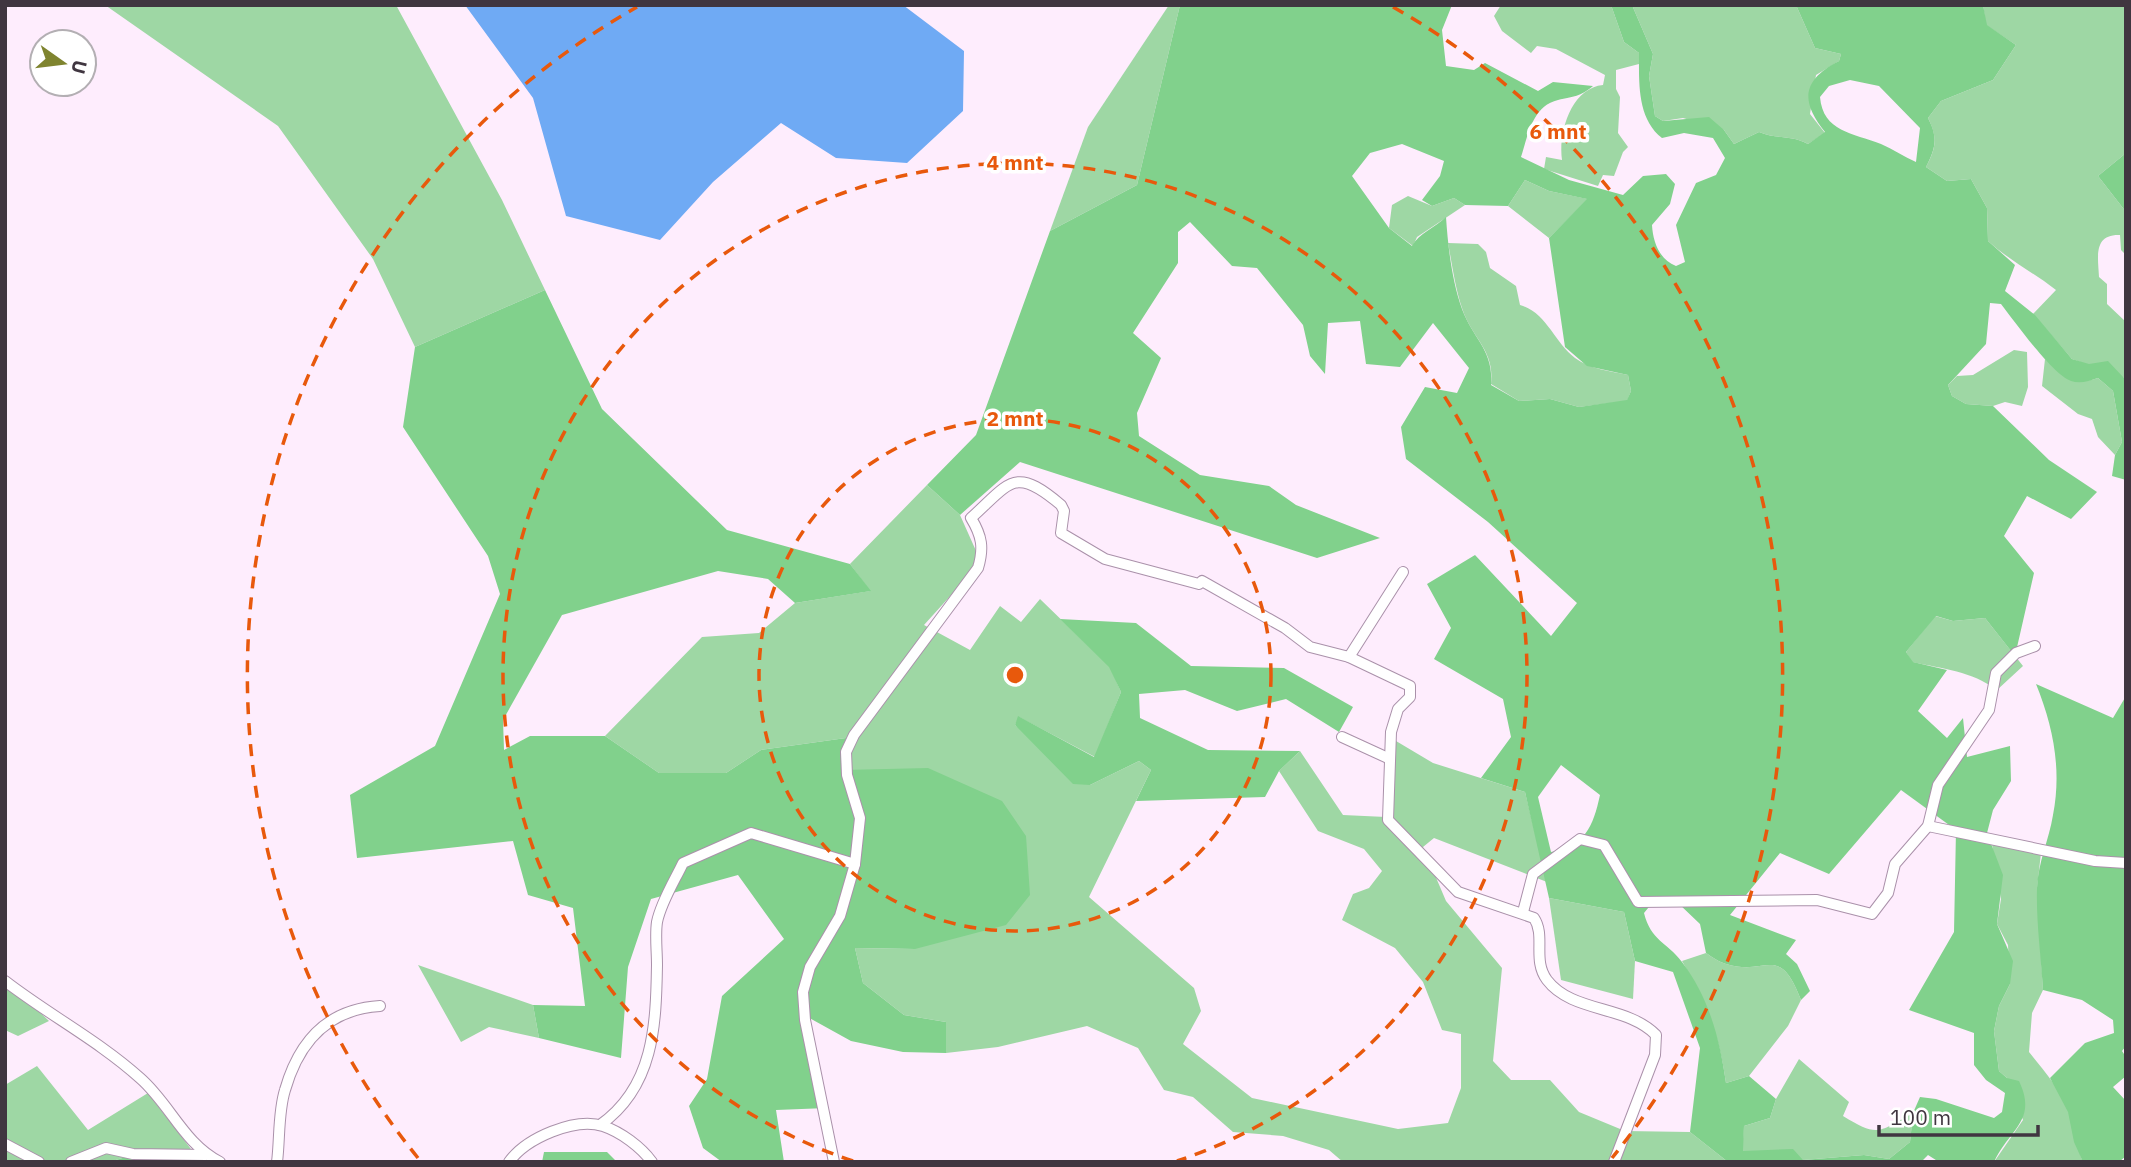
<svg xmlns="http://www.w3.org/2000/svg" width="2131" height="1167" viewBox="0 0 2131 1167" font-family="'IBM Plex Sans',sans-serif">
<rect width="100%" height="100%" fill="#feedfd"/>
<g fill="#9ed7a4">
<polygon points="105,5 396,5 502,200 545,290 415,347 373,259 278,126"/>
<polygon points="1169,5 1180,5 1137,185 1050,231 1088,127"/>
<path d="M1501 5H1611L1624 42 1639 53V64L1616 70V89L1620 97 1618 133 1628 147 1623 152 1614 176 1603 175 1598 186 1544 169 1546 157 1562 160C1558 133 1571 88 1603 85L1605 75 1556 49 1537 46 1531 53 1502 31 1494 16Z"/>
<path d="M1632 5H1796L1815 48 1841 54 1839 61 1816 75 1810 114 1825 133 1808 144C1790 134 1778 140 1759 132L1734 144 1724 130 1683 118 1663 121 1655 116 1649 76 1653 54Z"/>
<path d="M1983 5H2126V153L2098 176 2126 212V255L2121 250 2120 235C2093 234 2098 257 2099 277L2107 284V304L2126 322V381L2124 378 2072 359 2033 314 2056 290C2033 272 2010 261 1988 241L1987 208 1971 179 1947 181 1926 167C1936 148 1938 138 1928 118L1941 101 1993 80 2016 45 1986 25Z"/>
<polygon points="1525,180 1549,191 1588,199 1549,238 1508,206"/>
<polygon points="1408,196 1432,206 1454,198 1465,205 1417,237 1413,246 1389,228 1392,205"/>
<path d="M1448 243 1478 244 1486 252 1490 268 1516 286 1520 305C1546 312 1555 343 1575 358 1590 369 1610 371 1628 375L1631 391 1627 401 1579 407 1550 399 1519 401 1491 384C1495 350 1472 339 1462 308 1455 287 1452 264 1448 243Z"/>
<polygon points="2014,350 2027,352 2028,387 2022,406 2005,402 1993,406 1966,404 1952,396 1948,385 1957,376 1973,375"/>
<path d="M2045 359C2063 374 2073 386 2098 378L2113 391 2122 442 2115 455 2098 437 2092 419 2078 414 2042 386Z"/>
<polygon points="927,485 960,515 981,562 924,625 970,650 1000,606 1021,622 1040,599 1110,667 1121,692 1095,757 1019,717 1015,725 1090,785 1139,761 1151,770 1089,897 1194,988 1201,1011 1183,1044 1252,1098 1398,1129 1448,1123 1461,1088 1461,1034 1442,1030 1423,982 1395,948 1342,920 1353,894 1369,888 1382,871 1364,849 1318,831 1279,771 1300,751 1343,815 1386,817 1396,741 1433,763 1525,792 1547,882 1434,838 1423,847 1446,901 1502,968 1493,1061 1511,1080 1550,1080 1579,1112 1625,1131 1690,1132 1728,1162 1343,1162 1329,1150 1283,1136 1233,1132 1193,1097 1164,1090 1138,1048 1087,1026 998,1047 946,1053 946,1022 904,1015 863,983 855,948 915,949 843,770 846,738 761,750 726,773 659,773 605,736 702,637 759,633 795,603 870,591 850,564"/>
<path d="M1935 616 1953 621 1985 618 2023 666 1997 690C1971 671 1944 669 1912 662L1906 652Z"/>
<path d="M1992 844 2041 853 2037 888 2043 990 2032 1013 2029 1052C2044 1071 2062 1091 2069 1113 2074 1130 2076 1145 2083 1162H1994L2023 1120 2007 1078 1999 1071 1994 1031 1999 1006 2010 984 2008 945 1997 924 2001 899Z"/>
<polygon points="1549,898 1624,912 1635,961 1633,999 1561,980"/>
<path d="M1706 953C1712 957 1719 962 1726 964 1767 977 1779 942 1801 1000L1788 1026 1749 1076 1726 1083C1719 1034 1707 1004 1682 961Z"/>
<polygon points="418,965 533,1005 539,1038 489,1027 461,1042"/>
<polygon points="5,979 49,1021 18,1036 5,1030"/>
<path d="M1799 1059 1849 1102 1843 1116C1879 1138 1878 1132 1913 1113L1910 1142 1889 1159 1864 1155 1803 1160 1742 1151 1744 1126 1770 1118 1776 1099Z"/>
<polygon points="37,1066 88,1130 148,1093 194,1153 136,1154 109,1162 5,1162 5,1085"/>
</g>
<g fill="#81d18c" fill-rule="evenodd">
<path d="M1180 5H1452L1442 30 1446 66 1474 70 1485 63 1538 91 1553 82 1593 86C1580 97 1574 96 1558 100 1532 106 1528 136 1521 157L1569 180 1623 195 1643 176 1666 174 1675 184 1670 204 1652 225C1653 242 1659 259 1676 266L1685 262 1676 225 1696 183 1716 175 1725 158 1713 138 1684 133 1662 138C1637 118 1639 83 1639 53L1624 42 1611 5H1632L1653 54 1649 76 1655 116 1663 121 1709 117 1724 130 1734 144 1759 132C1778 140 1790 134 1808 144L1825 132C1800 101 1802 80 1839 61L1841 54 1815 48 1796 5H1983L1987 25 2016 45 1993 80 1941 101 1928 118C1938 137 1936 148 1926 167L1947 181 1971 179 1987 208 1988 241 2015 265 2005 291 2035 315 2072 359 2089 364 2108 361 2124 378 2126 480 2112 476 2115 455 2122 442 2113 391 2098 378C2089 381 2080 384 2071 381 2052 374 2015 322 2001 304L1990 303 1986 344 1948 385 1952 396 1966 404 1993 406 2049 460 2097 492 2071 519 2027 496 2004 536 2034 573 2015 656 1985 618 1953 621 1936 616 1906 652 1913 662 1947 670 1918 711 1947 738 1963 718 1967 757 2010 746 2011 781 1993 810 1987 833 2003 875 1997 924 2013 961 2010 984 1999 1006 1994 1031 1999 1071 2007 1078 2019 1081C2038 1121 2009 1129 1994 1162H1939L1928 1155 1921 1162H1728L1690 1132 1700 1048 1673 972 1635 961 1624 912 1549 898 1525 792 1481 778 1511 737 1503 699 1434 659 1451 628 1427 584 1475 555 1551 636 1577 603 1488 522 1406 459 1401 427 1425 387 1457 393 1469 368 1433 323 1400 367 1366 364 1360 321 1328 323 1325 374 1310 356 1303 325 1257 268 1232 266 1190 222 1178 232V263L1133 333 1161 358 1137 413 1139 436 1200 475 1269 486 1296 505 1380 538 1317 558 1020 462 960 515 927 485 976 435 1050 231 1137 185ZM1850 80 1879 86 1920 128 1916 162C1904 157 1893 149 1881 144 1853 133 1823 132 1820 97L1829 86ZM1402 144 1444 161 1440 176 1422 200 1432 206 1454 198 1465 205 1508 206 1525 180 1549 191 1587 199 1549 238 1565 347 1587 366 1628 375 1631 391 1627 400 1579 407 1550 399 1519 401 1491 385C1494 350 1473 339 1462 309 1452 281 1448 247 1446 217 1435 228 1419 233 1412 246L1389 228 1352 176 1370 153ZM1561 765 1600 795C1593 827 1585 846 1551 852L1538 797ZM1901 790 1956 830 1954 932 1909 1010 1974 1033V1065L1986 1080 2005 1093 2002 1112 1994 1118 1936 1099 1920 1097 1913 1113 1910 1142 1889 1159 1864 1155 1803 1160 1793 1149 1743 1151 1744 1126 1770 1118 1776 1099 1749 1076 1726 1083C1720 1040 1709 997 1682 962 1666 941 1651 941 1644 913L1653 902 1678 903 1700 924 1706 953C1712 957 1719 962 1726 964 1767 977 1779 942 1801 1000L1810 991 1797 964 1786 954 1796 940 1730 915 1780 853 1829 874Z"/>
<polygon points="2126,153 2126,212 2098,176"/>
<polygon points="545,290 602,409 727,530 850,564 871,591 795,603 768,579 718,571 562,615 503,720 504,750 530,736 605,736 659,773 726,773 761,750 846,738 844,770 928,768 1002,801 1026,836 1030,895 1006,925 915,949 855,948 863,983 904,1015 946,1022 946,1053 903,1052 851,1041 804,1015 827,1108 776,1110 784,1162 722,1162 703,1148 689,1106 707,1079 722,996 784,939 738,875 651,899 628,967 621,1058 539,1038 533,1005 585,1006 573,908 528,895 513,841 357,858 350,795 435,746 500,594 488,556 403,427 415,347"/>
<polygon points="1060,619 1136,623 1191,666 1284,668 1353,707 1339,732 1286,699 1237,711 1185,690 1139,694 1140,718 1208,750 1300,751 1279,771 1265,797 1136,801 1151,770 1139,761 1090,785 1073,784 1015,725 1018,716 1094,757 1121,692 1109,667"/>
<path d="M2036 684 2113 718 2126 696V1046L2122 1051 2126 1057V1076L2113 1087 2126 1101V1156L2119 1162H2083L2074 1142 2068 1112 2050 1078 2085 1043 2114 1033 2113 1020 2082 1000 2043 990C2041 956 2036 921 2037 888 2038 862 2049 840 2053 815 2062 769 2053 726 2036 684Z"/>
<polygon points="544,1152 607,1152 617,1162 542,1162"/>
<polygon points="194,1153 224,1162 109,1162 136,1154"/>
</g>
<polygon fill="#6faaf4" points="465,5 903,5 964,51 963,111 907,163 836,158 781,123 713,182 660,240 566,216 533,98"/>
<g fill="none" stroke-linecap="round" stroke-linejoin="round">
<defs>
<g id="street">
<polyline points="1349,657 1403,572"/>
<polyline points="1342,737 1390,759"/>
<polyline points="1928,826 2095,861 2126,863"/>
<polyline points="1523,912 1533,874 1580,839 1604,845 1638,902 1817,900 1872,914 1888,893 1895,864 1928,826 1938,785 1989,710 1996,673 2016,653 2035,646"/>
<path d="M5 981C49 1015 99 1041 140 1078 170 1104 184 1144 220 1162"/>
<path d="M600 1125C654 1087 656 1025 657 965 657 951 655 935 657 922 661 902 675 880 683 863L751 833 855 864"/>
<polyline points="5,1144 39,1162"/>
<polyline points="71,1162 106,1148 133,1154 206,1155"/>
<path d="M277 1162C280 1139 278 1112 285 1090 299 1041 328 1009 380 1006"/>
<path d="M509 1162C526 1138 575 1117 603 1126 621 1132 641 1147 652 1162"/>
<path d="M834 1162 805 1020 803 992 810 967 840 916 855 864 860 818 847 775 846 752 854 735 978 568C984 548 982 536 971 518 1010 483 1014 465 1061 505L1064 511 1061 533 1105 559 1199 584 1202 581 1285 628 1310 647 1349 657 1410 686V697L1398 709 1391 732 1388 820 1458 892 1534 918C1546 936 1532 960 1547 980 1572 1013 1627 1005 1656 1035L1655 1055 1614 1162"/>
</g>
</defs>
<use href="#street" stroke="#aa91aa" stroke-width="12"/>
<use href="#street" stroke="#fff" stroke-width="10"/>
</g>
<g fill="none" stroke="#e8590c" stroke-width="3.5" stroke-dasharray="12 9">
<circle cx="1015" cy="675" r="256"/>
<path d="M853 1161A512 512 0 1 1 1177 1161"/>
<path d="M418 1158A768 768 0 0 1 637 7M1393 7A768 768 0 0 1 1612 1158"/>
</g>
<circle cx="1015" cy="675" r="10" fill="#e8590c" stroke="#fff" stroke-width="3.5"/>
<g font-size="21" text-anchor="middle" font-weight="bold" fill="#e8590c" stroke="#fff" stroke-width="7" stroke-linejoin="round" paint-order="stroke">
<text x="1558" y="139">6 mnt</text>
<text x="1015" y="170">4 mnt</text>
<text x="1015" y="426">2 mnt</text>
</g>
<rect width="2131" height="1167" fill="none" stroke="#403640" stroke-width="14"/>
<g transform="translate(63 63) rotate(104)"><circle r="33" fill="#ffffff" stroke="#b3afb3" stroke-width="2"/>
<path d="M0-5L12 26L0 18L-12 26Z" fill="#7f842f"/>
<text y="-10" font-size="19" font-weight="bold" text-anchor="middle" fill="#403640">U</text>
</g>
<path d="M1879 1125v10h159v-10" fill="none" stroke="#403640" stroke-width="3.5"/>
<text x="1890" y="1125" font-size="21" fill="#403640" stroke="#ffffff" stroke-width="5" paint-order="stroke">100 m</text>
</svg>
